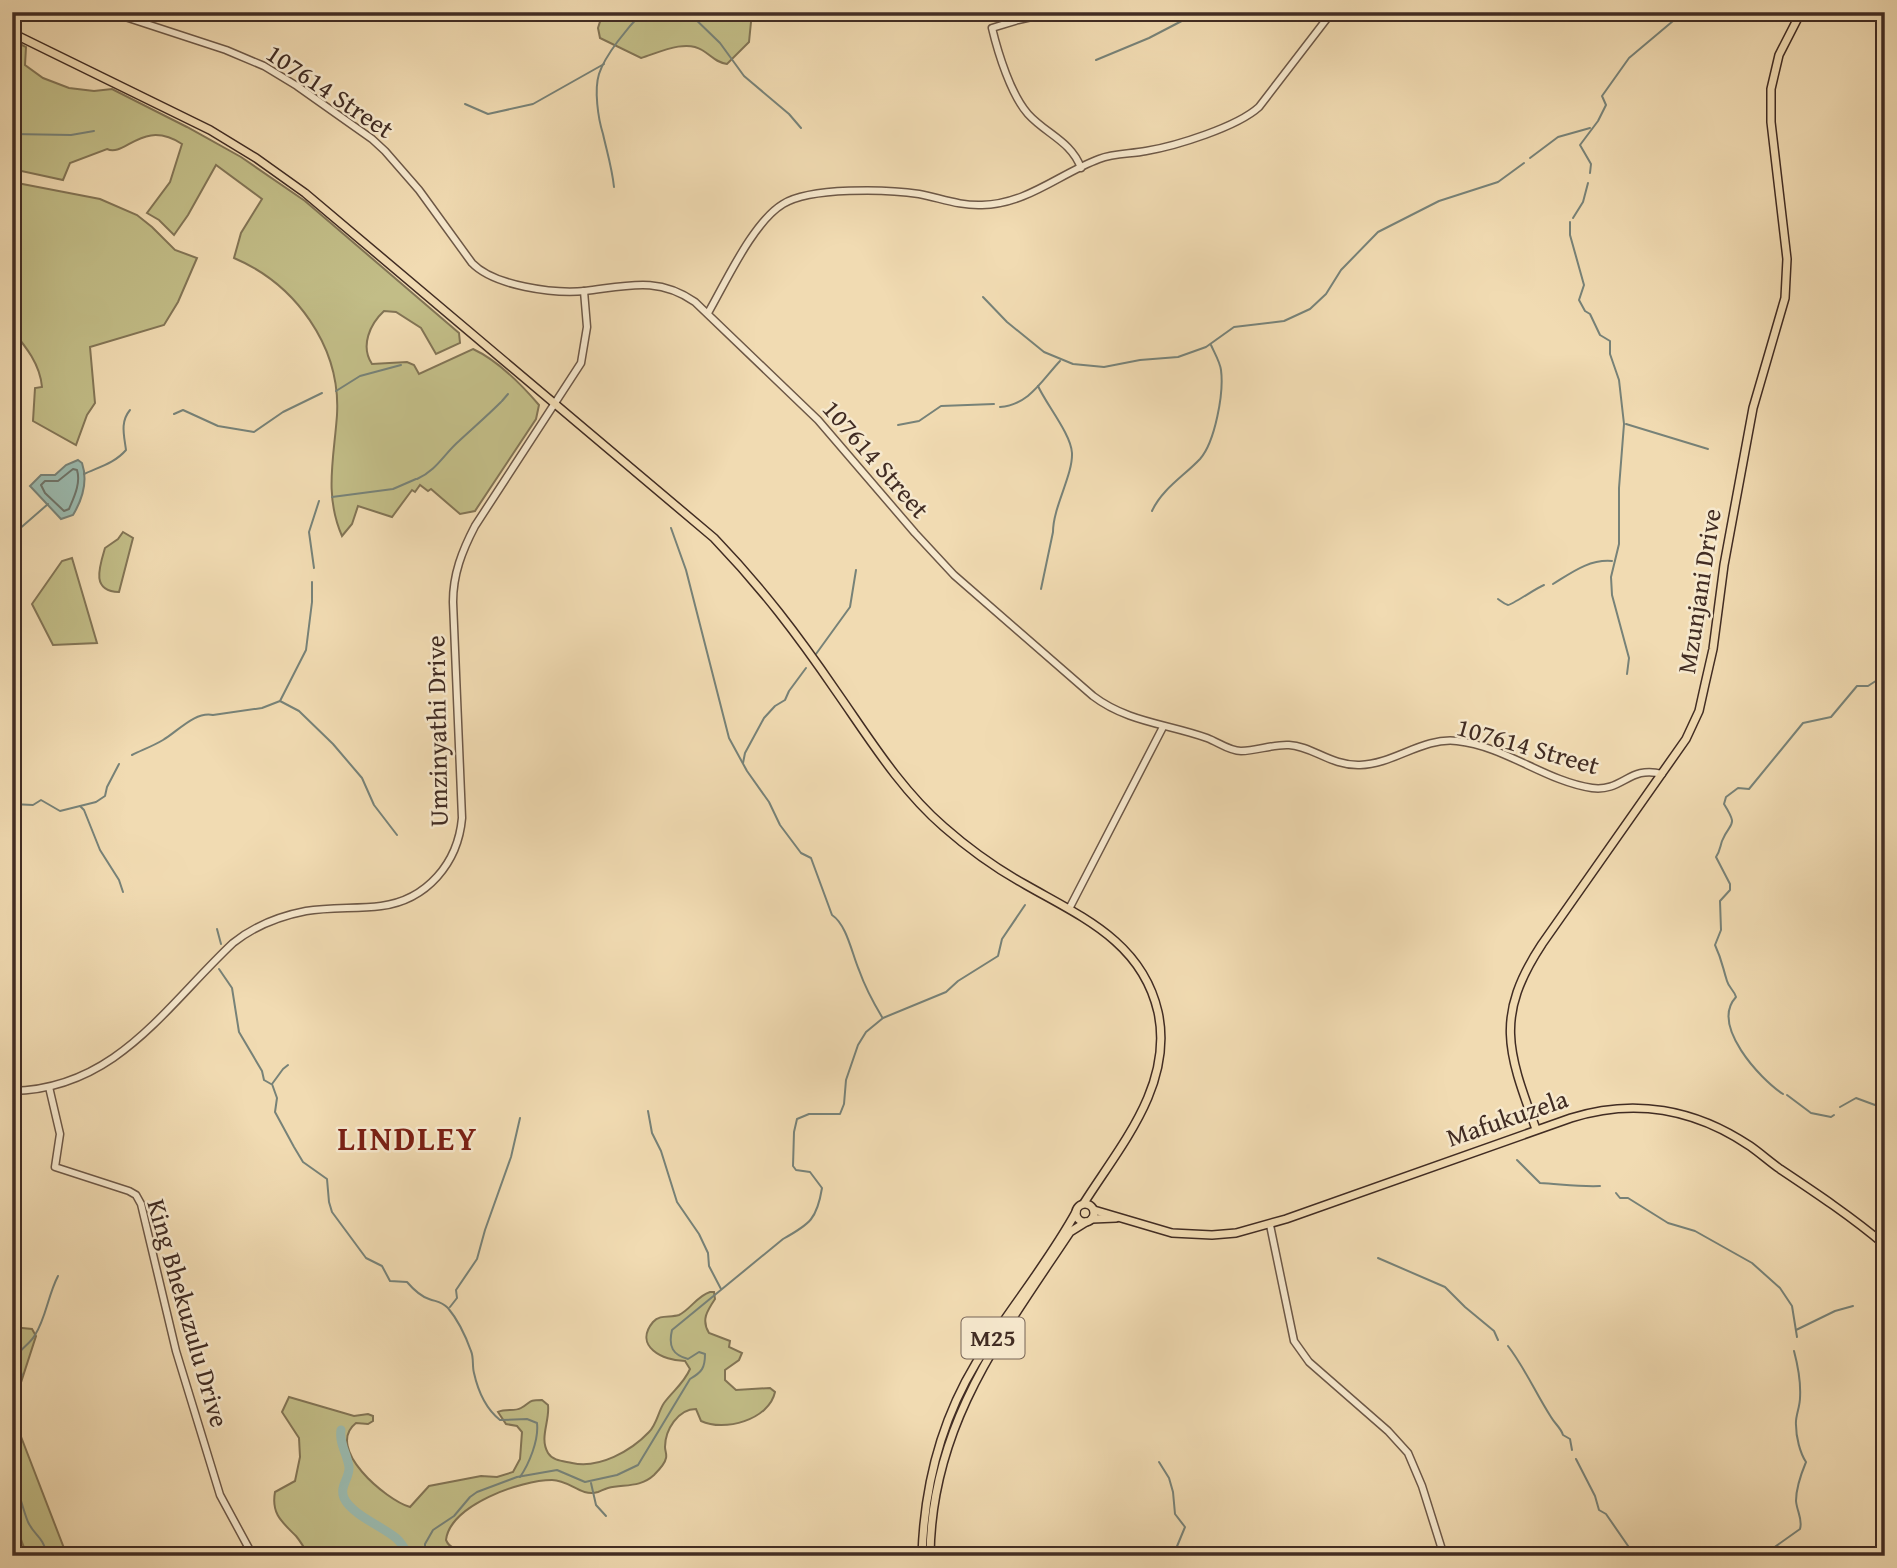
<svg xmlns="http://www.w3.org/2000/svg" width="1897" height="1568" viewBox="0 0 1897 1568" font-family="'Gentium Book Plus',serif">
<rect width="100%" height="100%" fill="#f1dbb2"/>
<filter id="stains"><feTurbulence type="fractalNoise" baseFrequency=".00286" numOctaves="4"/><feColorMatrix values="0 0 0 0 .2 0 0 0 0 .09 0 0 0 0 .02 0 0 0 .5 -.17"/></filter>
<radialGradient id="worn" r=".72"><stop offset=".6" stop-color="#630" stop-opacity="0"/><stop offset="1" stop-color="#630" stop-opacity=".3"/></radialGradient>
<g fill="#c2bd87" stroke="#827455" stroke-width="2">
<path d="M603 12H752L749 42 727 64C715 62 712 56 702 50 685 39 658 53 641 58L600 38 598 28Z"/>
<path d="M12 40 26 47 25 65 43 78 69 88 94 91 112 89 187 127 241 157 305 201 459 333 460 343 436 354 421 328 396 312 384 311C370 324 360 346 372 364L407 362 414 365 419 374 473 349C499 361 521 384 539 405L536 419 475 511 460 514 431 489 428 491 420 485 415 492 412 490 392 517 358 506 352 524 342 536C324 495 334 458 337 415 341 346 295 284 234 258L241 233 262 199 216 165 188 215 174 235 159 220 147 213 170 182 182 144C142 118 125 158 107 149L70 163 63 180 12 169Z"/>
<path d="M12 182 100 199 137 215 152 227 175 250 197 258 178 302 164 325 90 347 95 403 87 415 76 445 33 421 35 388 42 387C40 364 26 347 12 330Z"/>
<path d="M123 532 133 538 119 592C91 591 99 568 105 548L118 539Z"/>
<polygon points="72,558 97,643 53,645 32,604 62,561"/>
<path d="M710 1292H714L715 1299C707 1311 701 1320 709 1333L730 1341 729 1347 742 1353 739 1360 725 1370V1380L736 1390 770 1388 775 1392C769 1420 724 1432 701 1421L696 1409C678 1409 665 1430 665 1447 665 1451 667 1454 666 1458 665 1464 658 1471 654 1475 640 1488 624 1484 608 1488 604 1489 601 1491 598 1492 580 1497 570 1480 552 1480 521 1480 450 1505 446 1540 452 1554 465 1546 477 1549 482 1551 488 1554 493 1556H309C305 1549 301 1542 296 1536 282 1522 271 1514 275 1492L295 1481 300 1457 299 1438 282 1412 289 1397 354 1416 368 1414 373 1416V1421L368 1424 356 1423C324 1448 386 1500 410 1507L429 1486 481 1476 497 1477 513 1472 520 1459 522 1432 517 1426 506 1424 498 1412C506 1408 514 1412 521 1408 532 1402 527 1400 542 1400L548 1405C550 1421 539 1438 548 1453 553 1461 563 1461 572 1463 599 1469 631 1451 649 1432 657 1424 658 1412 664 1403 673 1391 684 1383 690 1369L685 1361C663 1361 633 1346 653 1322 660 1314 670 1318 679 1315 691 1309 697 1296 710 1292Z"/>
<polygon points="12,1327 32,1329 36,1336 15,1401 13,1416 67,1556 27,1556 19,1534 12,1526"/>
</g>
<path fill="#9bbbb0" stroke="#778278" stroke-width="2" d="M78 460 82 463C88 481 82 500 73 515L61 519 30 486 41 475H55L66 465Z"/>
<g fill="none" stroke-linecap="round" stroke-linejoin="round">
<path stroke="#6e746a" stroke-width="2" d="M73 469 77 470C81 483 74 497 69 509L64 511 45 493 41 485 45 481H58Z"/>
<g stroke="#778278" stroke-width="2">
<polyline points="688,12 720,43 744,76 789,114 801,128"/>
<polyline points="1676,19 1683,12"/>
<polyline points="1096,60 1149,38 1199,12"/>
<polyline points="465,104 488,114 533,104 604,64"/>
<polyline points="12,134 71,135 94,131"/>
<polyline points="1530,158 1558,137 1590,128"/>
<polyline points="1590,173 1591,164 1580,145 1598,121 1606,105 1602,96 1629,58 1673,21"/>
<path d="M614 187C612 168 607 152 603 134 598 118 594 90 599 74 605 55 628 27 643 12"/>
<polyline points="1573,218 1583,202 1588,183"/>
<polyline points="1570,222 1570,235 1584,285 1579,300 1585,311 1590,314 1600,335 1610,341 1610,354 1619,380 1624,424 1619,488 1619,544 1611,577 1612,595 1629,658 1627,674"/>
<polyline points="983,297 1007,322 1044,352 1073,364 1104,367 1140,360 1178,357 1206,347 1234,327 1284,321 1310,309 1326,294 1341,270 1378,232 1439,201 1498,182 1524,163"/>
<path d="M1038 386C1046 404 1071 434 1072 453 1073 475 1053 507 1053 532L1041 589"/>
<polyline points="336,391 360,376 401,365"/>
<polyline points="502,401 508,394"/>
<path d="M1000 407C1029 405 1042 380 1060 361"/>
<polyline points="174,414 183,410 218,426 254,432 283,412 322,393"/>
<polyline points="1626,424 1708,449"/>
<polyline points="898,425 919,421 941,406 994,404"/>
<path d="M84 474C99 467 115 463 126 450 124 435 120 422 130 410"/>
<path d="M417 479C437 470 444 454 459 441 473 428 487 416 501 402"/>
<polyline points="332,497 393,489 416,479"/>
<path d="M1152 511C1162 489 1184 476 1200 459 1215 442 1224 393 1221 370 1220 362 1214 352 1211 345"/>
<path d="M671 528 686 570 729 738 747 771 769 802 780 825 801 853 811 858 832 915C847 925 852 954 859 970 865 987 873 1002 882 1017"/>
<polyline points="12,540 17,531 48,504"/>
<polyline points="314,568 309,532 319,501"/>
<path d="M1553 584C1571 573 1589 559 1612 561"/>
<path d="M1498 599C1501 601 1504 604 1508 605 1512 605 1536 588 1544 585"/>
<polyline points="816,654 850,607 856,570"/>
<polyline points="1885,665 1885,671"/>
<polyline points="280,701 299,711 333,744 362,778 374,805 397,835"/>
<path d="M132 755C142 750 153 746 163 740 177 732 195 711 213 715L262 708 280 701 306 650 312 602V582"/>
<polyline points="743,763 745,753 764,718 775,706 785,700 789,691 806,668"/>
<polyline points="12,804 33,805 41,800 60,811 96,802 105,796 107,787 119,764"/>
<polyline points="80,806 84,810 100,850 119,880 123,892"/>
<polyline points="217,929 221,944"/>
<polyline points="219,969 232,988 239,1032 262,1071 264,1080 271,1084"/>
<path d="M288 1065 283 1069 272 1084 277 1098 275 1112 294 1147 303 1162 327 1179 329 1202 332 1212 366 1258 382 1266 390 1281 407 1282C413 1289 420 1296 429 1299 437 1302 441 1301 448 1308 458 1320 466 1337 471 1351 474 1358 472 1366 474 1373 478 1391 485 1408 500 1420L527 1419 537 1423C539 1440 529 1464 520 1477"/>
<path d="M1783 1094C1760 1079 1710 1025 1736 997 1734 990 1729 988 1727 981 1722 965 1722 960 1715 945L1721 930 1720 901 1730 890V884L1716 857C1720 851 1720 847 1722 841 1730 821 1739 828 1724 804L1726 797 1738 788 1749 789 1803 723 1831 717 1857 686H1868L1885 675"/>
<polyline points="1787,1095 1811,1113 1831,1117 1834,1115"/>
<polyline points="1840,1107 1856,1098 1875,1105 1885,1097"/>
<polyline points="648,1111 652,1133 661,1151 677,1202 699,1234 708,1253 709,1266 721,1289"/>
<path d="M1517 1160 1540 1183C1560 1184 1580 1187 1600 1186"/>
<polyline points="1616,1193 1620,1198 1628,1198 1668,1223 1695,1231 1752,1263 1780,1288 1792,1306 1797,1337"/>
<polyline points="1378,1258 1445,1287 1465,1307 1494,1331 1498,1340"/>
<polyline points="450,1307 457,1298 456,1290 477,1259 485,1230 511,1157 520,1118"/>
<polyline points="1796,1330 1835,1311 1853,1306"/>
<path d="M1508 1346C1525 1368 1536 1394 1551 1417 1555 1424 1561 1428 1563 1435L1570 1439 1572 1450"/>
<path d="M12 1391 22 1375 16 1357C21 1348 30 1344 35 1335 46 1318 48 1295 58 1276"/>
<polyline points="1576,1459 1595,1496 1599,1510 1606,1514 1635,1556"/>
<polyline points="1159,1462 1169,1478 1173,1492 1175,1514 1185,1527 1173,1556"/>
<path d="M12 1475C19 1490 22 1507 28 1522 35 1537 43 1535 47 1556"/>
<polyline points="591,1483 596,1505 606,1516"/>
<path d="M425 1556V1544L433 1530 454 1516 470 1497 477 1492 517 1477 557 1470 585 1482 617 1475 638 1465 690 1379C702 1372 705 1368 705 1354L699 1352 688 1359C673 1355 668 1347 672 1330L783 1239C810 1224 817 1219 822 1188L810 1172 796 1170 793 1166 794 1132 797 1119 809 1114H840L844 1104 846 1080 858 1045 866 1032 883 1018 946 992 958 981 998 956 1002 939 1025 905"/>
<path d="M1762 1556 1800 1529C1803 1519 1797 1512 1796 1501 1796 1489 1801 1474 1806 1462 1800 1453 1796 1437 1796 1425 1795 1417 1800 1407 1800 1398 1801 1382 1798 1366 1794 1351"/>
</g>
<path stroke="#9bbbb0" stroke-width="9" d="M341 1430C339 1444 347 1453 349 1467 350 1478 339 1486 344 1498 351 1514 383 1527 396 1538 402 1543 405 1550 410 1556"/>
<defs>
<g id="minor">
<path d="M110 12 226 50 264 66 297 86 372 139 385 151 419 190 472 263C494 286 554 294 585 291 627 286 658 276 695 302L818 420 915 533 954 575 1093 696C1127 722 1168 724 1207 738 1218 742 1229 751 1241 751 1257 751 1273 744 1289 745 1312 746 1331 766 1360 765 1394 764 1423 737 1457 741 1505 746 1545 781 1592 788 1623 792 1629 765 1662 774"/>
<path d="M1054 12 1018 20 992 28C998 53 1011 95 1028 114 1046 134 1071 141 1081 168"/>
<path d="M708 313C726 282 753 222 783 204 810 187 887 189 919 194 940 198 960 206 982 205 1027 204 1059 174 1099 159 1114 153 1131 154 1146 151 1176 146 1237 127 1259 107L1332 12"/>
<polyline points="1069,909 1163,727"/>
<polyline points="49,1087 60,1134 55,1167 129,1191 136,1195 141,1204 176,1351 220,1495 253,1556"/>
<path d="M12 1091C116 1089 165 1007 233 943 253 927 280 916 306 911 331 907 356 909 381 906 427 900 458 863 462 818L453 602C453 574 462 551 475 526L581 363 587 327 584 291"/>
<polyline points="1270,1225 1294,1341 1309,1362 1388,1431 1408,1453 1422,1486 1444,1556"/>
</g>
<g id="major">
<path d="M12 33 210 130 256 158 305 193 714 538C762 588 797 634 836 691 869 738 900 789 944 827 969 849 997 869 1026 885 1082 917 1142 942 1158 1012 1174 1085 1120 1146 1084 1203"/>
<path d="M1536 1129C1508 1052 1494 1017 1542 944L1686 739 1699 711 1705 684 1713 649 1724 565 1753 408 1785 298 1787 259 1771 122V89L1779 55 1801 12"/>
<circle cx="1085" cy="1213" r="9"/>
<path d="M1094 1210 1172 1233 1212 1235 1236 1233 1286 1219 1571 1118C1634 1098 1695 1109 1750 1146 1760 1153 1770 1162 1780 1169 1816 1193 1852 1217 1885 1245"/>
<polyline points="1092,1219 1116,1218"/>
<path d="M922 1556C924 1488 941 1421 976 1363 1007 1312 1047 1265 1076 1212"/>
<path d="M930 1556C931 1425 1001 1336 1070 1232L1086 1222"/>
</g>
</defs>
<use href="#minor" stroke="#6d5847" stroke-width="9"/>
<use href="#major" stroke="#412c23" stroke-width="10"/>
<use href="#minor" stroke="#f6e8cd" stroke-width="6"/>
<use href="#major" stroke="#f1dbb2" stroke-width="7"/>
</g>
<g text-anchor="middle" stroke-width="5" stroke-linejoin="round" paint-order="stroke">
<rect fill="#f6e8cd" stroke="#776456" stroke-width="2" x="961.5" y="1317.5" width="63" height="41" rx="5"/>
<g font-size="24" font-weight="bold" fill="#412c23">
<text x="993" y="1346">M25</text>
</g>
<g font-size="26" fill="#412c23" stroke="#f6e8cd">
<text transform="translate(330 91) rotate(34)" y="9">107614 Street</text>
<text transform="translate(876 459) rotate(49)" y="9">107614 Street</text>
<text transform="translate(1699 591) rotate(-81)" y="9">Mzunjani Drive</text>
<text transform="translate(437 731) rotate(-91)" y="9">Umzinyathi Drive</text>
<text transform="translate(1528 746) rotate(16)" y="9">107614 Street</text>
<text transform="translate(1507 1118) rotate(-19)" y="9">Mafukuzela</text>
<text transform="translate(188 1313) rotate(74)" y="9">King Bhekuzulu Drive</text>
</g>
<g font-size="33" font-weight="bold" letter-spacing="2" fill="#7a1f14" stroke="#f6e8cd">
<text x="408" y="1150">LINDLEY</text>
</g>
</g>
<rect width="1897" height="1568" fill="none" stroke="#f1dbb2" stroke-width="42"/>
<rect x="14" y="14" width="1869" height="1540" fill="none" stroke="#412c23" stroke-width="3.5"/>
<rect x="21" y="21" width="1855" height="1526" fill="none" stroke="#412c23" stroke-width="2"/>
<rect width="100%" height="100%" filter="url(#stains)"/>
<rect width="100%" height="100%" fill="url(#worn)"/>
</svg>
